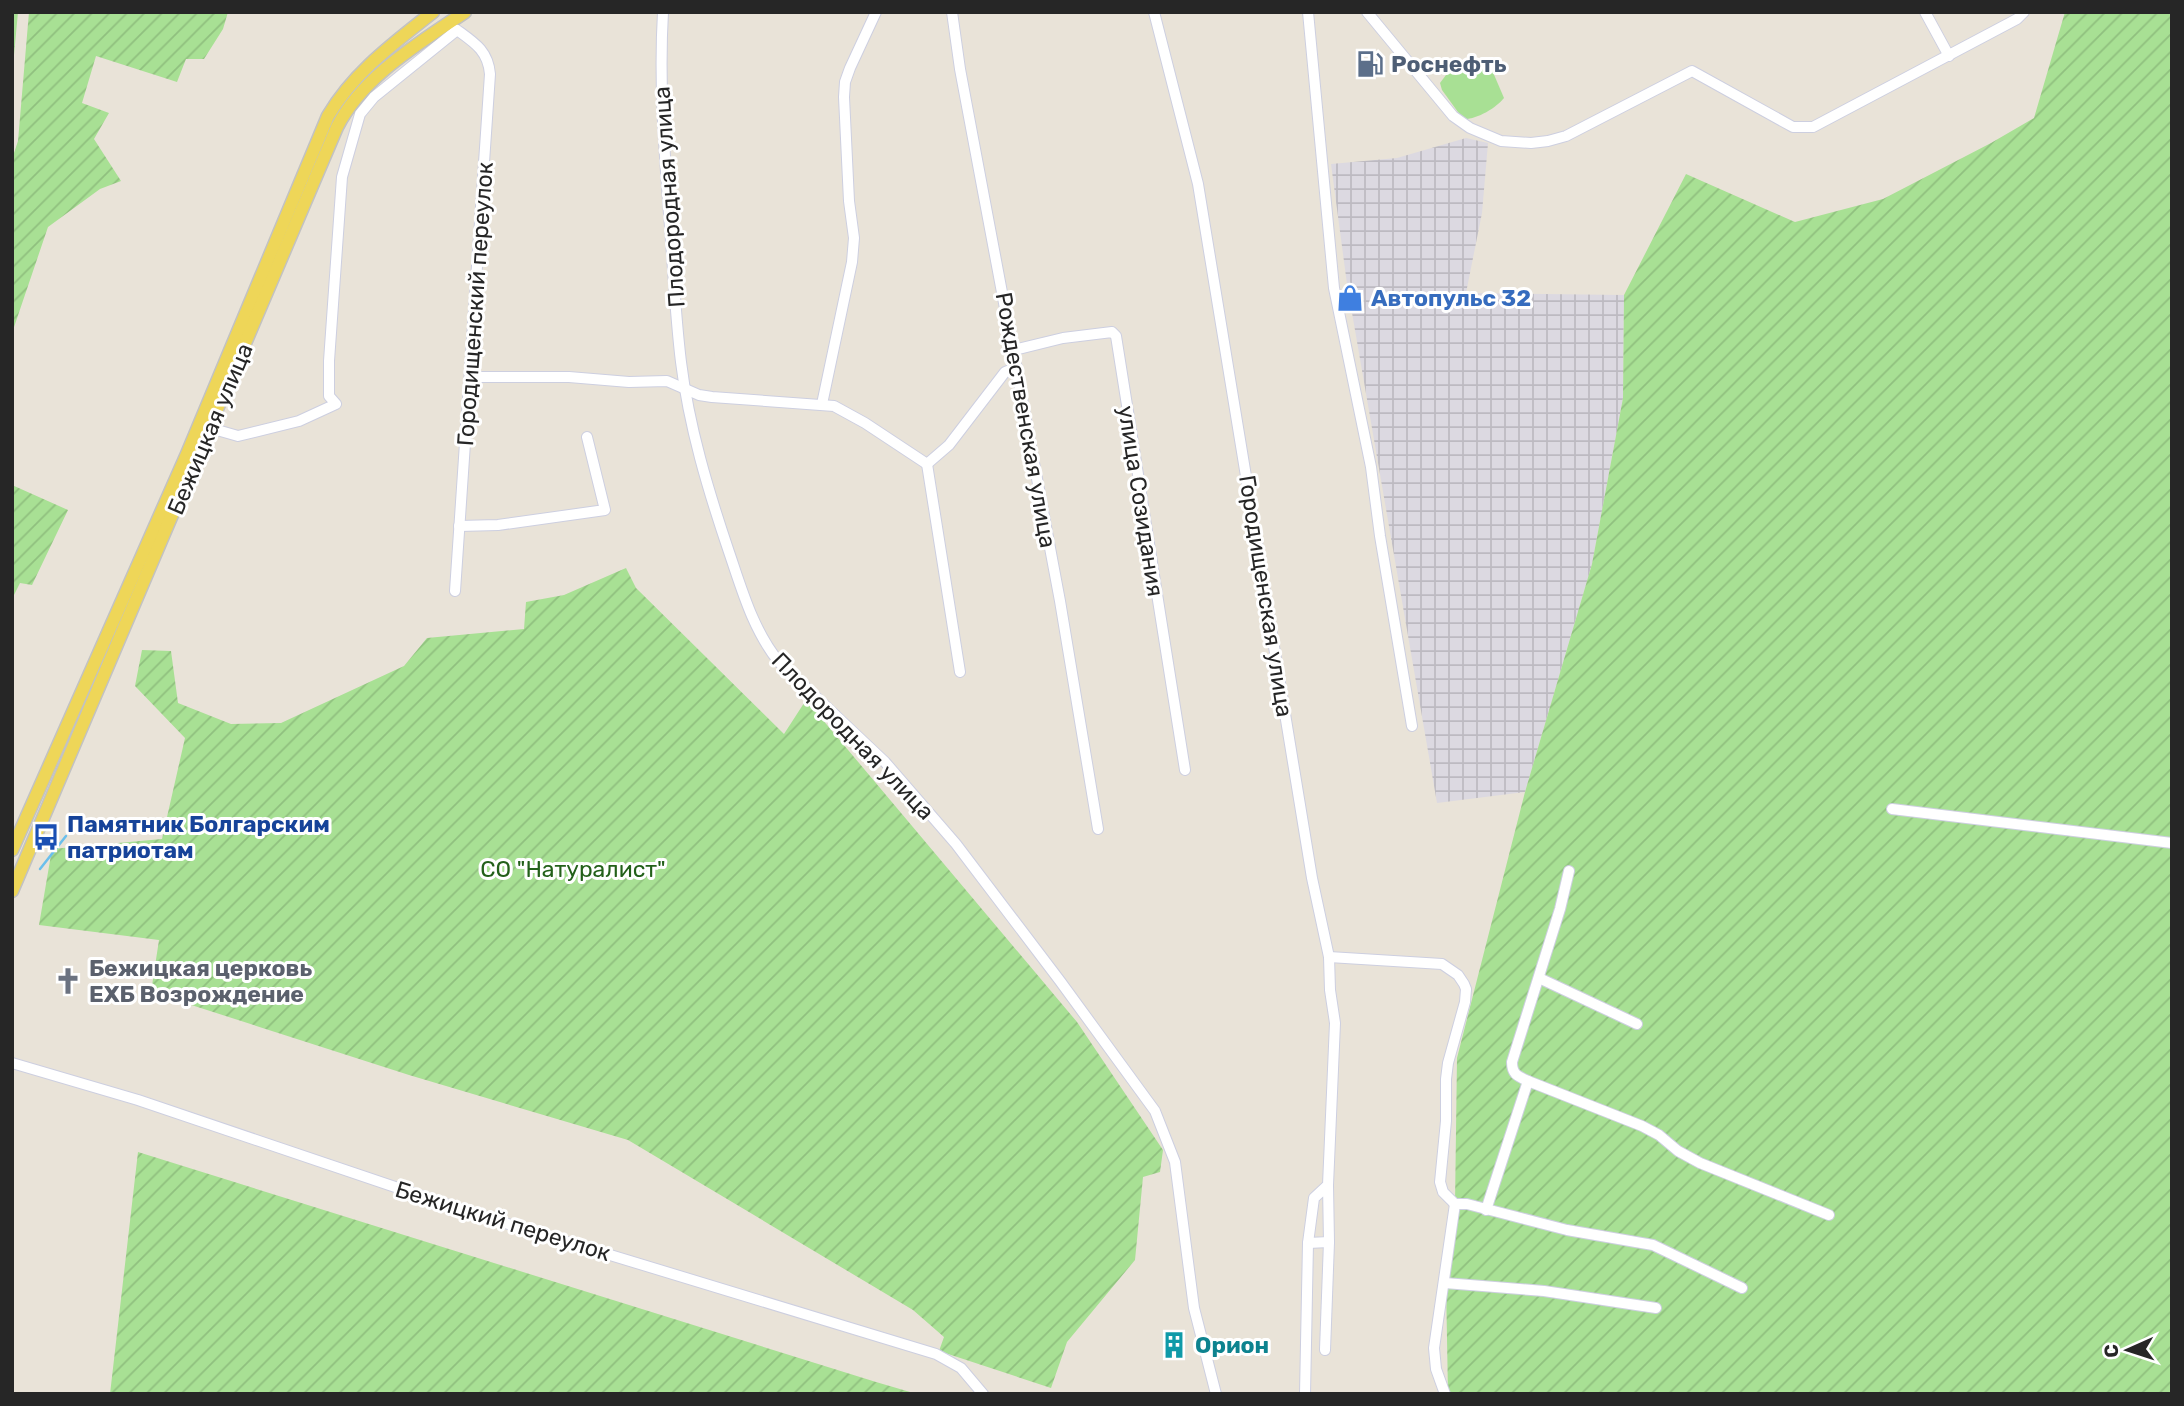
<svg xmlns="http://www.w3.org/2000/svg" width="2184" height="1406" viewBox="0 0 2184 1406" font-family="Rubik,sans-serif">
<defs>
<pattern id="industrial-grid" width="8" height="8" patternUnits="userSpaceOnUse" patternTransform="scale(1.75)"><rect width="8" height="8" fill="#dcd9e1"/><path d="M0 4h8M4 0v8" fill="none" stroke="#bdbac1"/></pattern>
<pattern id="forest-firs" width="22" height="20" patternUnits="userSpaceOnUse" patternTransform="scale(1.75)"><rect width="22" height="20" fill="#a8e094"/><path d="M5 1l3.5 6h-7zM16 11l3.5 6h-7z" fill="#90c07f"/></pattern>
<pattern id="garden-furrows" width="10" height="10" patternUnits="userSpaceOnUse" patternTransform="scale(1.75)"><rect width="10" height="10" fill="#a8e094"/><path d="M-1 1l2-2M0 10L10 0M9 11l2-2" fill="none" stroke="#90c07f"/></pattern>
</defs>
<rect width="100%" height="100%" fill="#e9e3d8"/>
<polygon fill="url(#industrial-grid)" points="1466,138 1488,143 1482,213 1466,293 1624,295 1623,398 1592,564 1525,792 1437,803 1347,284 1331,164 1397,158"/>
<path fill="#a8e094" d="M1479 60 1489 63 1504 98C1496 108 1476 120 1463 119L1442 90 1440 83 1446 75Z"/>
<polygon fill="url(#forest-firs)" points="12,12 18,12 12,77"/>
<g fill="url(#garden-furrows)">
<polygon points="29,12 228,12 223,29 204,59 186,59 177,82 96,56 82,103 109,113 94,139 121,181 100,189 48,227 12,333 12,159 18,141"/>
<polygon points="2065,12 2172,12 2172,1394 1448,1394 1446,1283 1455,1204 1457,1058 1525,792 1592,564 1623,398 1624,295 1686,174 1795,222 1883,199 1991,143 2034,118"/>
<polygon points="12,485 68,510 32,585 20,583 12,599"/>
<polygon points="626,568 636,588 784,734 806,700 1077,1022 1163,1150 1160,1172 1143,1177 1135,1260 1067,1342 1051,1388 939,1351 944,1337 913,1310 628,1140 409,1075 151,992 159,940 39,925 52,849 162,839 185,738 135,686 142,650 171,651 178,703 231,724 281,723 404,666 427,638 524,629 526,602 564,595"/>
<polygon points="138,1152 876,1382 917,1394 110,1394"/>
</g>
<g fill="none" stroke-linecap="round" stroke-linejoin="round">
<polyline stroke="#6abfec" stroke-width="2.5" points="40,869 66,836"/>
<defs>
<g id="minor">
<path d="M663 12C659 80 664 146 669 214 673 263 675 313 681 362 689 427 708 490 729 552 742 590 753 630 779 662L885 762 956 844 1060 981 1155 1111 1175 1162 1194 1308 1216 1394"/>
<polyline points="952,12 960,69 1060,601 1098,829"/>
<polyline points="1154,12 1198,184 1312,878 1329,957 1330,990 1335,1023 1328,1185 1329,1242 1308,1243 1314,1198 1328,1185"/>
<polyline points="1308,12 1334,288 1371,467 1380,536 1412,726"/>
<polyline points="1367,12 1453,116 1470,128 1501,141 1531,143 1548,141 1566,136 1692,71 1793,127 1813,127 2017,19 2024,12"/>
<polyline points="1925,12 1949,56"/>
<polyline points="1014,350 1063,338 1112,332 1116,336 1185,770"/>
<polyline points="471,377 569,377 629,382 667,381 699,395 712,397 834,406 865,423 927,464"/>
<polyline points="822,404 852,262 854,238 849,201 844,97 845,82 850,68 876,12"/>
<path d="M210 428 238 436 299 421 336 404 329 396V361L342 177 360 114 374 97 457 30C475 43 488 51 490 74L455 591"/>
<polyline points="927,464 960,672"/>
<polyline points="927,464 949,445 1005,372 1017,367"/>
<polyline points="459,526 498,525 605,510 587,437"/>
<polyline points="1892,809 2172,843"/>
<polyline points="1329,957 1442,964 1458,975 1464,984 1466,989 1465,1002 1448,1063 1446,1079 1446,1121 1440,1182 1443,1192 1455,1204 1467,1204 1567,1230 1653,1245 1742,1288"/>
<polyline points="1539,978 1637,1024"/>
<polyline points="12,1063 138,1100 472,1213 936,1354 961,1368 983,1394"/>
<polyline points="1528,1081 1642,1126 1659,1135 1678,1151 1700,1163 1829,1215"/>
<path d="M1486 1210 1528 1081C1517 1076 1512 1074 1512 1062L1560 909 1569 871"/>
<polyline points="1445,1283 1544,1291 1656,1308"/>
<polyline points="1325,1350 1329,1242"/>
<polyline points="1305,1394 1308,1243"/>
<polyline points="1445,1394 1436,1369 1434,1348 1455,1204"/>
</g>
<g id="major">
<path d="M12 850 187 454 328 116C354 72 394 43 433 12"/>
<path d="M12 891 337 127C363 76 418 44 465 12"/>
</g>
</defs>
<use href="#minor" stroke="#cdcfe0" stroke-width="12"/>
<use href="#major" stroke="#c2c2c2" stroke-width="15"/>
<use href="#minor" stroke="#fff" stroke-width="10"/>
<use href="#major" stroke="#eed658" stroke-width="12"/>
</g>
<defs>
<symbol id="fuel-bare" viewBox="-9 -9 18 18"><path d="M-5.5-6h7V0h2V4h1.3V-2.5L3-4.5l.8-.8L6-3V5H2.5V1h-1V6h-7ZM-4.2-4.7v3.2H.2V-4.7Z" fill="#5c6f8a" stroke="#fff" stroke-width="2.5" paint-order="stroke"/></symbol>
<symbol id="shop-bare" viewBox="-9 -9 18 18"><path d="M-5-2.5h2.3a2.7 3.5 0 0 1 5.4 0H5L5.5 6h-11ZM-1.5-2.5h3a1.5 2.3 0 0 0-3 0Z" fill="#3f7fe0" stroke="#fff" stroke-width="2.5" paint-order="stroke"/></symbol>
<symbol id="bus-bare" viewBox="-9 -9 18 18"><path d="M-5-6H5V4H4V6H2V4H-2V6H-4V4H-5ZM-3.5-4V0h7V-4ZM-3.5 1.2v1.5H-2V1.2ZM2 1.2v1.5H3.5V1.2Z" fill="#1a4fb4" stroke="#fff" stroke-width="2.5" paint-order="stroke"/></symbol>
<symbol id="church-bare" viewBox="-9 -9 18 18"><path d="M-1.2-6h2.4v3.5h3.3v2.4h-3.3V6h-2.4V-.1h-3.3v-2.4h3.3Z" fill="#6b7280" stroke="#fff" stroke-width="2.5" paint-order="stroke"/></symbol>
<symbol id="building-bare" viewBox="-9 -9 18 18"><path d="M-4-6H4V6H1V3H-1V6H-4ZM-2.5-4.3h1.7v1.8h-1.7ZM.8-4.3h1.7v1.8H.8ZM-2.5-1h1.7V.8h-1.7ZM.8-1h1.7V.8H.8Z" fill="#0f9aa8" stroke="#fff" stroke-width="2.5" paint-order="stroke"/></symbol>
</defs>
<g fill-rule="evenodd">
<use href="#fuel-bare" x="1351" y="45" width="38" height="38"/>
<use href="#shop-bare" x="1331" y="279" width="38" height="38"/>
<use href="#bus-bare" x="27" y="818" width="38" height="38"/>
<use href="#church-bare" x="49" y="962" width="38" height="38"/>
<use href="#building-bare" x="1155" y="1326" width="38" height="38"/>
</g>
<g text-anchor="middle" stroke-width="6" stroke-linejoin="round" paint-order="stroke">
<g font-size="23" font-weight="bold" fill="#4e5e75" stroke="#fff" text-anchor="start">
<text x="1391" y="72">Роснефть</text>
</g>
<g font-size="23" fill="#262626" stroke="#fff">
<text transform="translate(669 197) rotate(-94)" y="8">Плодородная улица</text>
<text transform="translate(475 304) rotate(-86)" y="8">Городищенский переулок</text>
<text transform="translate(1026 420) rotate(80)" y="8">Рождественская улица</text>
<text transform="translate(210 429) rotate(-67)" y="8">Бежицкая улица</text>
<text transform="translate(1141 501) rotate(81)" y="8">улица Созидания</text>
<text transform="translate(1266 596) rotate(81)" y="8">Городищенская улица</text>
<text transform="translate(853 736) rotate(46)" y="8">Плодородная улица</text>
<text transform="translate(503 1221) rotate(17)" y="8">Бежицкий переулок</text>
</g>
<g font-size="23" font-weight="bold" fill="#366cbe" stroke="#fff" text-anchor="start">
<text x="1371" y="306">Автопульс 32</text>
</g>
<g font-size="23" font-weight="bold" fill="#164399" stroke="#fff" text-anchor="start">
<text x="67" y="832">Памятник Болгарским<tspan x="67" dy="26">патриотам</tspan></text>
</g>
<g font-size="23" fill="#23601a" stroke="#fff">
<text x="573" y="877">СО "Натуралист"</text>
</g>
<g font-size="23" font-weight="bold" fill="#5b616d" stroke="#fff" text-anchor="start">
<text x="89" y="976">Бежицкая церковь<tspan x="89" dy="26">ЕХБ Возрождение</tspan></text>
</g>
<g font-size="23" font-weight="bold" fill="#0d838f" stroke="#fff" text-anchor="start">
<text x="1195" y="1353">Орион</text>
</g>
</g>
<rect width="2184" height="1406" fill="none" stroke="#262626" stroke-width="28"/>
<g transform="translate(2128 1350) rotate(267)" stroke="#ffffff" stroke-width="5" paint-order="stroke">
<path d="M0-5L12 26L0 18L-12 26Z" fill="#262626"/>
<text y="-10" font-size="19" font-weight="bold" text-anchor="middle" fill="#262626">С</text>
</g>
</svg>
